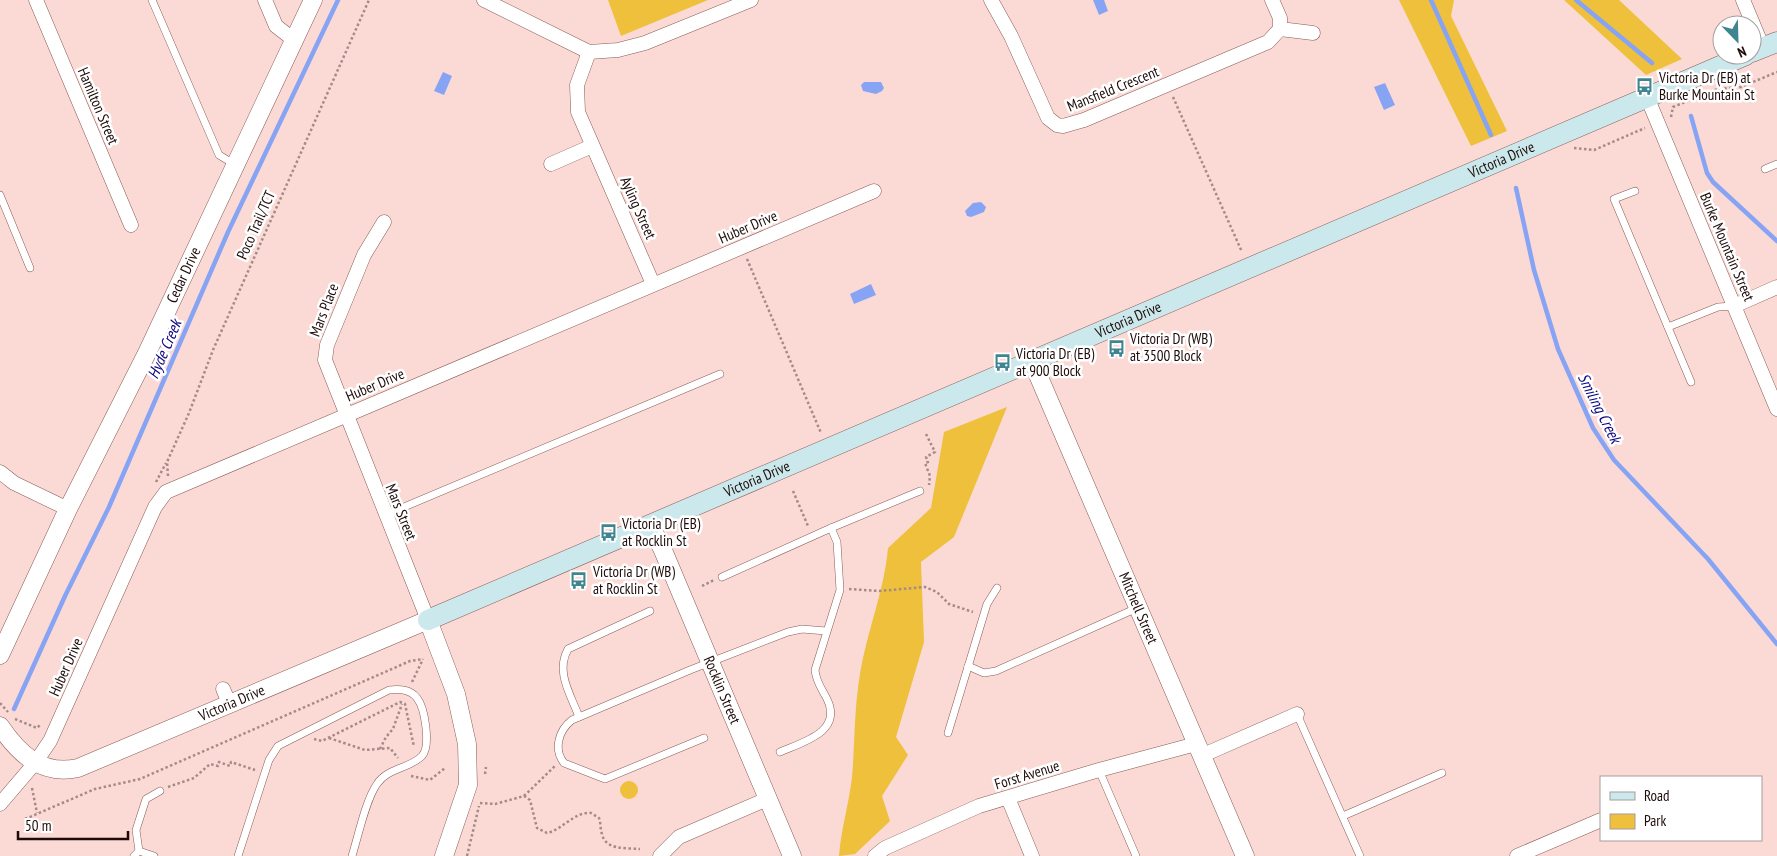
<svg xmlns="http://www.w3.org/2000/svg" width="1777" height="856" viewBox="0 0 1777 856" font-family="'PT Sans Narrow',sans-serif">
<rect width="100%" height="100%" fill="#fbdad5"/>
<g fill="#eec03c">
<polygon points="608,0 708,0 621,36"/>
<polygon points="1399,0 1454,0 1451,16 1507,131 1471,146"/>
<polygon points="1564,0 1619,0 1682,59 1646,75"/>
<path d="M1007 407 954 537 921 562 924 642 896 737 908 755 882 796 890 821 855 854 839 856C841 829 849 804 852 777 855 743 854 709 860 674 867 631 884 592 888 548L931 508 944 432Z"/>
<circle cx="629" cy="790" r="9"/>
</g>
<g fill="#87a4f4">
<polygon points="1093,0 1104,0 1108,11 1099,15"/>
<polygon points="443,72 452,76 444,95 434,91"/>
<polygon points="864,82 881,82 884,88 882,91 876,94 863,91 861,85"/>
<polygon points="1385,83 1395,105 1384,110 1374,87"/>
<polygon points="981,202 986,207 984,212 971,217 967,216 965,211 973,203"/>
<polygon points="871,284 876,295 854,304 850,294"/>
</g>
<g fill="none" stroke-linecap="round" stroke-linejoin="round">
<g stroke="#87a4f4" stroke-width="4.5">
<polyline points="1431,0 1491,135"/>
<polyline points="1576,0 1652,63"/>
<polyline points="1691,116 1707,173 1713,182 1777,241"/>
<polyline points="1516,188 1534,270 1558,349 1593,428 1614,460 1708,559 1777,644"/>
<polyline points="14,709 65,596 109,507 228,232 338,0"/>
</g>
<defs>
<g id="service">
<polyline points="152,0 219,155 234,164"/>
<polyline points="1765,169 1777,164"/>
<polyline points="1635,191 1614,199 1691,382"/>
<polyline points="0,195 30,268"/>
<polyline points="1668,327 1718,307 1734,306"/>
<polyline points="385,515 720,374"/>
<polyline points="722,577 831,528 920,491"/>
<polyline points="968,666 984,673 996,671 1137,608"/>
<polyline points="1297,714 1360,856"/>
<path d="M579 717C571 695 555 672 568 649L650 611"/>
<polyline points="948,733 987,604 997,588"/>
<path d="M704 738 605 779 564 763C553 749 559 730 572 720L690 670 788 632 802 629 826 631"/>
<path d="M780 752C803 742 843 732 827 699 822 689 816 682 815 670L840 590 837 542 831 528"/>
<polyline points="1099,770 1136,856"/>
<polyline points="1343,816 1442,773"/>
<polyline points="139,851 136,830 146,799 160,791"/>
<polyline points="139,851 154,856"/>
<polyline points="134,856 139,851"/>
<path d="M238 856 269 760 278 746 389 690C400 689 410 689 417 698 425 708 431 746 422 756 409 769 387 768 377 784 366 799 358 837 352 856"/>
</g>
<g id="minor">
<polyline points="36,0 131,225"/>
<polyline points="265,0 276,26 294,40"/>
<polyline points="484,0 589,52 618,50 645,43 751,0"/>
<polyline points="991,0 1011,36 1048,118 1057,125 1063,126 1084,120 1268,42 1280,29 1280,18 1272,0"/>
<polyline points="1743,0 1763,48"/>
<polyline points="1280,29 1313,33"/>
<polyline points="589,52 577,85 578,112 653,284"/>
<polyline points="1647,97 1777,409"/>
<polyline points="551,164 592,146"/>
<polyline points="384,222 364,255 327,345 325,360 428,620"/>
<polyline points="1734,306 1777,287"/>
<polyline points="0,472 14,483 68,509"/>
<polyline points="223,689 230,705"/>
<polyline points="1201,756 1297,714"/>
<polyline points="1008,798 1032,856"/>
<polyline points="0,804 35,763 50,741 155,507 166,492 874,191"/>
<polyline points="660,856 679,837 767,799"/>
<polyline points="875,856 885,848 979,806 1099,770 1196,744"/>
<polyline points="1517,856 1601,820"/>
</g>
<g id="tertiary">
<path id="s1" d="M1032 361 1245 856"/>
<path id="s2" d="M650 525 662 548 792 856"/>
<path id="s3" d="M0 655 68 509 147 353 313 0"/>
<path id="s4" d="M0 726C19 754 42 776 78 768L428 620 456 694 467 744 468 785 444 856"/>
</g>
<g id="secondary">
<polyline points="1752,52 1777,42"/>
<path id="s5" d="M428 620 1746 55"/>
</g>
</defs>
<use href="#service" stroke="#895b54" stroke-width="8"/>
<use href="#minor" stroke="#895b54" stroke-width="15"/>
<use href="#tertiary" stroke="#895b54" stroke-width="19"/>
<use href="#secondary" stroke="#895b54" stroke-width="21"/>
<g stroke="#a58a86" stroke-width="2.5" stroke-dasharray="2.5 2.5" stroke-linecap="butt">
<polyline points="1173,97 1242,252"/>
<polyline points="1671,117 1673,107 1717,89 1741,87 1777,72"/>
<polyline points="1574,148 1594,150 1645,128"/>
<polyline points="747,259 821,433"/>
<polyline points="926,434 935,452 926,457 928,462 925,463 930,476 929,485"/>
<polyline points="168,476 167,462 189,413 213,350 369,0"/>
<polyline points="156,482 166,463"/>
<polyline points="793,491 808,526"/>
<polyline points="702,586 714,580"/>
<polyline points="849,589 879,591 925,587 937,592 949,604 973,612"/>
<polyline points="412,682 423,659"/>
<polyline points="0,703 8,712"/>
<polyline points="15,719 37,728 41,724"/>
<polyline points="329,738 365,750 390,748 398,758"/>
<polyline points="314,739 322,741 400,702 405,704 414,747"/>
<polyline points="380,749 386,737 393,729 402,704"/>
<polyline points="485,774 486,767"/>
<polyline points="411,776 430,780 445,768"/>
<polyline points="168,787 194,778 210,764 218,766 219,762 230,766 231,762 255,770"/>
<polyline points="32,788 37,813"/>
<polyline points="524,796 555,766"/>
<path d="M480 803 495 804 524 796 530 800 537 828 547 833C562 830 575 811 591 813L599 818C601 823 600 829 602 834 605 850 626 848 640 849"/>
<polyline points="25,819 95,789 140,779 410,661 423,659"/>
<polyline points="467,856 479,806"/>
</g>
<use href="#service" stroke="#fff" stroke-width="7"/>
<use href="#minor" stroke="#fff" stroke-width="14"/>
<use href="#tertiary" stroke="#fff" stroke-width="18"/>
<use href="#secondary" stroke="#cbe8ec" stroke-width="20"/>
</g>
<defs>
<symbol id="bus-bare" viewBox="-9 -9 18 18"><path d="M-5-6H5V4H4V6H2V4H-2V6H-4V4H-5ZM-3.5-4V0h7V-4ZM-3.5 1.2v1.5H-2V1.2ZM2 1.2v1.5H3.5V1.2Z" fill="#3f8590" stroke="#fff" stroke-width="2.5" paint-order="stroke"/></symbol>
</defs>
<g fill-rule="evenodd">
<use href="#bus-bare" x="1632" y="74" width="25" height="25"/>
<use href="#bus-bare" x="1104" y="336" width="25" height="25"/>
<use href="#bus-bare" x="990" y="350" width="25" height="25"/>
<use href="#bus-bare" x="596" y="520" width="25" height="25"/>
<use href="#bus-bare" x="566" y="568" width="25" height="25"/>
</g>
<g text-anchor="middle" stroke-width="5" stroke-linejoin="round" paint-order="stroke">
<g font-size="15" fill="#1d0b09" stroke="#fff" text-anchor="start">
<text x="1659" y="83">Victoria Dr (EB) at<tspan x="1659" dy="17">Burke Mountain St</tspan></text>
<text x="1130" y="344">Victoria Dr (WB)<tspan x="1130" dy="17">at 3500 Block</tspan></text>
<text x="1016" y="359">Victoria Dr (EB)<tspan x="1016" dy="17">at 900 Block</tspan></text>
<text x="622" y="529">Victoria Dr (EB)<tspan x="622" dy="17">at Rocklin St</tspan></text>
<text x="593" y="577">Victoria Dr (WB)<tspan x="593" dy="17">at Rocklin St</tspan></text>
</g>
<g font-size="15" fill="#1d0b09" stroke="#fff">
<text transform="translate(1113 89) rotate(-22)" y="5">Mansfield Crescent</text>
<text transform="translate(98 106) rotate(67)" y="5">Hamilton Street</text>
<text dy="5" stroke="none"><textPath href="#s5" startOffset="1168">Victoria Drive</textPath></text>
<text transform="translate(638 208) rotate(66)" y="5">Ayling Street</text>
<text transform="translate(256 225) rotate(-66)" y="5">Poco Trail/TCT</text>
<text transform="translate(748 227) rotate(-23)" y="5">Huber Drive</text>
<text transform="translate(1727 247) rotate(67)" y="5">Burke Mountain Street</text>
<text dy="5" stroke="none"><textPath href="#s3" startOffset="422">Cedar Drive</textPath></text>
<text transform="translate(324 310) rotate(-69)" y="5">Mars Place</text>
<text dy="5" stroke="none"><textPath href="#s5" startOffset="762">Victoria Drive</textPath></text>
<text transform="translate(375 385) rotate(-23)" y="5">Huber Drive</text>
<text dy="5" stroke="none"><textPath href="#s5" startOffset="358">Victoria Drive</textPath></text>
<text transform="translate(401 512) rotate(68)" y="5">Mars Street</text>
<text dy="5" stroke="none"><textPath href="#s1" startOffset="269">Mitchell Street</textPath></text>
<text transform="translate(66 667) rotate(-66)" y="5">Huber Drive</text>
<text dy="5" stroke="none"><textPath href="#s2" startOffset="180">Rocklin Street</textPath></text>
<text dy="5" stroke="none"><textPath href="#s4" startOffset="262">Victoria Drive</textPath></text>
<text transform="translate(1027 775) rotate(-17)" y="5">Forst Avenue</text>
</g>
<g font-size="16" font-style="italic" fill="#0f0882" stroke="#fff">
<text transform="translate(164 349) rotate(-67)" y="6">Hyde Creek</text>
<text transform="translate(1600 408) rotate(63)" y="6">Smiling Creek</text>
</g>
</g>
<rect x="1600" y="776" width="162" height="65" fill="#ffffff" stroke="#a59d9d"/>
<rect x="1610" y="792" width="25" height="8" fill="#cbe8ec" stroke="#a59d9d"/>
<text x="1644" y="801" font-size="15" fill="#1d0b09">Road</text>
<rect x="1610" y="814" width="25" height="15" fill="#eec03c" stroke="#a59d9d"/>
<text x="1644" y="826" font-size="15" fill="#1d0b09">Park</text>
<g transform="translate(1737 40) rotate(157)"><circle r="24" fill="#ffffff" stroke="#a59d9d"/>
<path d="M0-4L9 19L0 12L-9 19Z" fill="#3f8590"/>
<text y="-8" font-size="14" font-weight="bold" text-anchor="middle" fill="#1d0b09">N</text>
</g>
<path d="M18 831v8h110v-8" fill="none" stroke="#1d0b09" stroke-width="2.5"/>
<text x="25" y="831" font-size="15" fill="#1d0b09" stroke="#ffffff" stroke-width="4" paint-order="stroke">50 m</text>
</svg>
